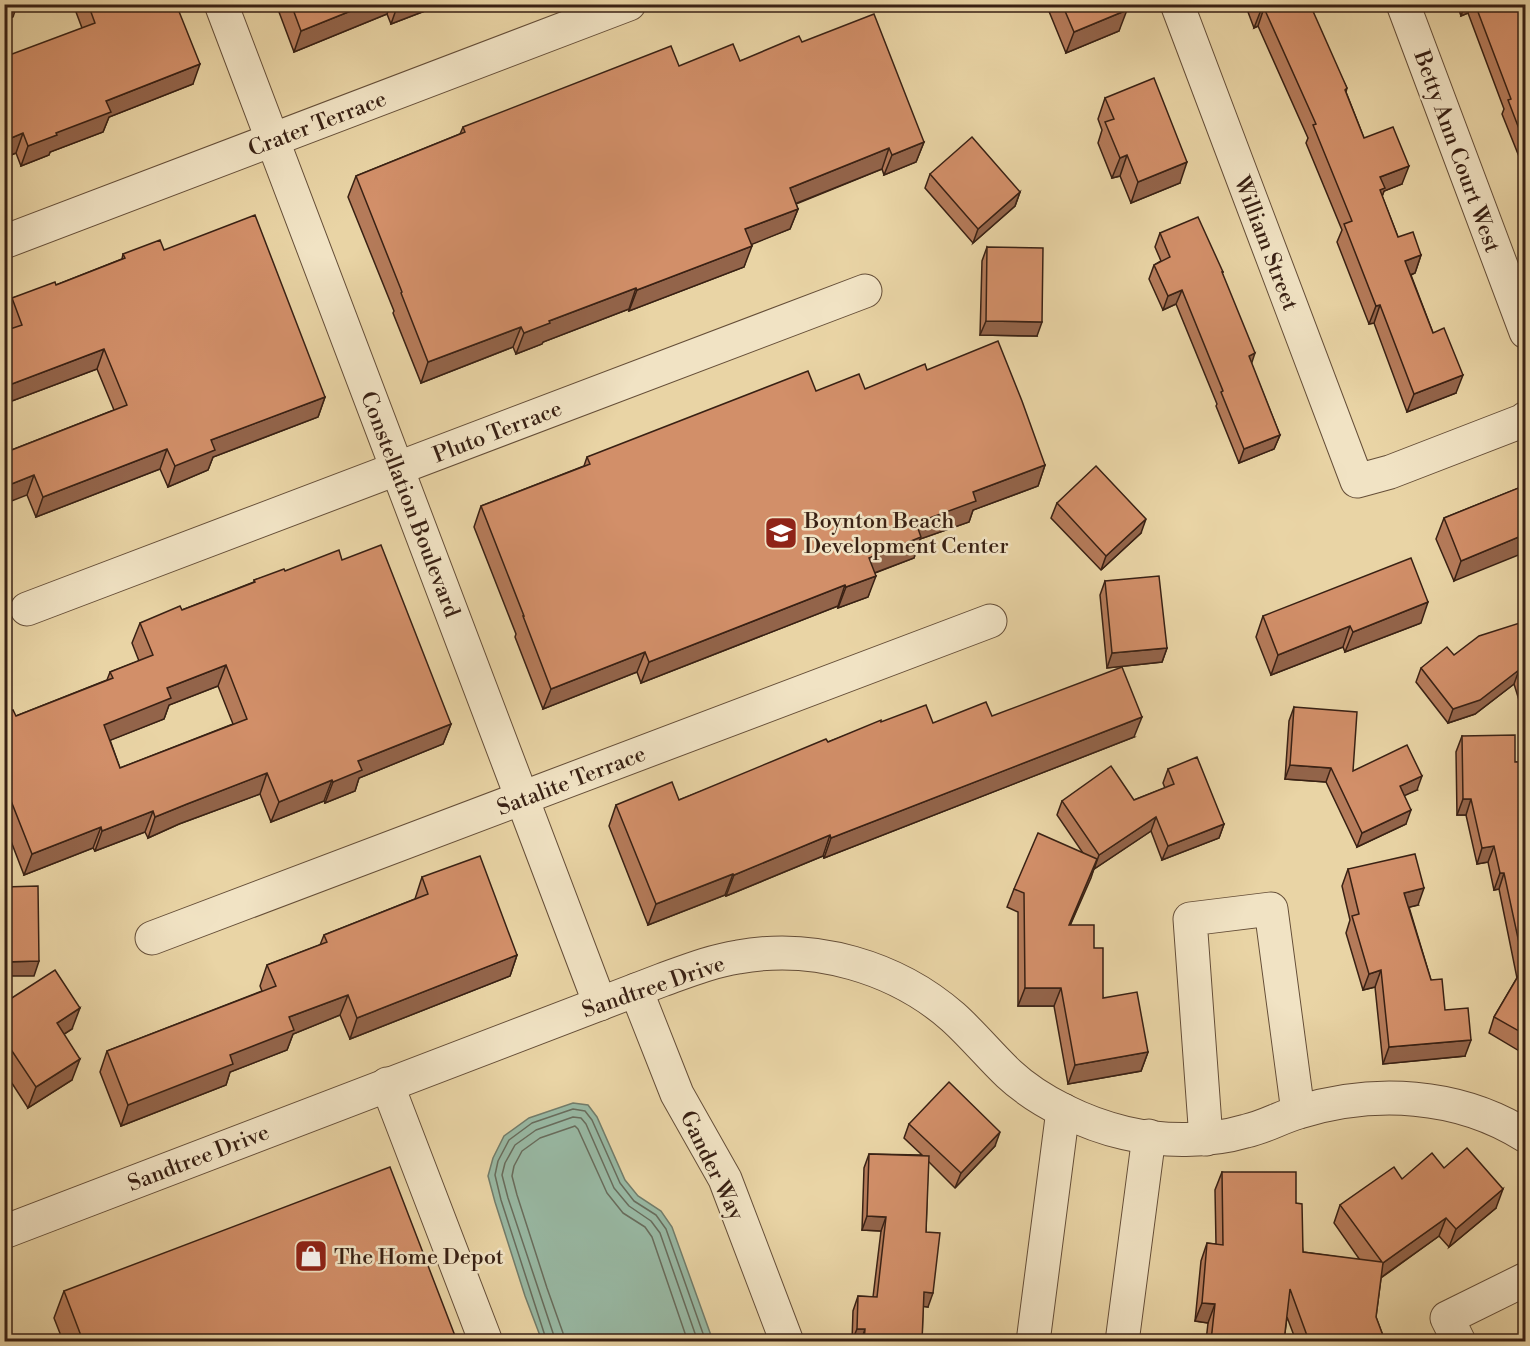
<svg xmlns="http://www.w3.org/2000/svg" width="1530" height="1346" viewBox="0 0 1530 1346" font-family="'Libre Bodoni',serif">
<rect width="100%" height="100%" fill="#e9d4a5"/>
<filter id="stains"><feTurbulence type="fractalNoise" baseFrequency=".00333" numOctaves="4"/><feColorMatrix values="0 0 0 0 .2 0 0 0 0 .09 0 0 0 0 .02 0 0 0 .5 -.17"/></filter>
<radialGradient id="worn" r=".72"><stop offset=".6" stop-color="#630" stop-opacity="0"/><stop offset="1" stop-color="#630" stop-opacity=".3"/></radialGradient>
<polygon fill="#98b8a3" stroke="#727c6a" stroke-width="1.5" points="573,1103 588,1105 597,1117 625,1180 638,1196 661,1211 672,1227 713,1341 542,1341 525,1296 495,1202 488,1176 493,1158 504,1136 529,1118"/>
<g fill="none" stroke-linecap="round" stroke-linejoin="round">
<g stroke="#686c5c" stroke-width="1.5">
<polyline points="547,1342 501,1200 495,1175 498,1161 509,1140 532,1123 573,1109 585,1111 592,1120 620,1183 634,1201 656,1215 666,1229 706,1342"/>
<polyline points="555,1342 554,1336 508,1198 502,1175 505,1163 515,1145 536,1130 573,1117 581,1118 586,1124 614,1188 629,1206 651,1221 660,1233 698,1342"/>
<polyline points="564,1342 563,1333 547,1288 517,1195 512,1176 514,1166 522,1151 540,1138 575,1126 578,1129 607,1193 623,1213 645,1227 652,1237 688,1342"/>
</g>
<defs>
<g id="minor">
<polyline points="221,4 600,1004"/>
<polyline points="1177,4 1357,481 1390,472 1522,421 1526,418"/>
<polyline points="1403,4 1526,332"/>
<polyline points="4,242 629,4"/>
<polyline points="27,609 865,291"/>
<polyline points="152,938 990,621"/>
<polyline points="636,990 677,1094 725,1179 787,1342"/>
<polyline points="387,1084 486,1342"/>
<polyline points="1206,1139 1190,919 1271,909 1298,1112"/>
<path d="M4 1232 662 980C687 971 712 961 738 957 814 943 896 967 953 1017 973 1035 990 1056 1009 1074 1039 1102 1086 1124 1125 1133 1163 1142 1209 1142 1246 1131 1265 1127 1281 1117 1299 1112 1374 1089 1458 1093 1526 1136"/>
<polyline points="1033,1342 1063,1110"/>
<polyline points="1122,1342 1149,1136"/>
<polyline points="1459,1342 1447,1318 1526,1279"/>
</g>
</defs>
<use href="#minor" stroke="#654e38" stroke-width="35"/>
<use href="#minor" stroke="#f1e3c4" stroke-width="33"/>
</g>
<g fill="#b57b5a" stroke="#392114" stroke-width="1.5" fill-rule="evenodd">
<polygon points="73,4 176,4 193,84 109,117 103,132 50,152 49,155 21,166 16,153 4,158 82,28"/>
<polygon points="276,4 443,4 391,24 387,14 294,52"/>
<polygon points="1046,4 1125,4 1119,31 1066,53"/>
<polygon points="1245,4 1305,4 1347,88 1346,92 1364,138 1402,184 1384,191 1382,196 1398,237 1421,255 1415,273 1411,275 1456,393 1407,412 1374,323 1369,324 1337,242 1342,230 1306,143 1308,138 1258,26 1254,28"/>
<polygon points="1457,4 1516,4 1526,30 1526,174 1502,114 1504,109 1468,13 1461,16"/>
<polygon points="802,42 924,142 916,162 884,175 882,169 796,204 798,209 790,229 751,244 744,267 629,311 629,309 543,342 542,344 516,354 513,347 421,383 393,313 394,311 348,197 356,176 460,134 463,127 679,66 740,61"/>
<polygon points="1105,98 1180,183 1131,203 1120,176 1112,178 1098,143 1102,130 1098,119"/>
<polygon points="930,174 1020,192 1015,206 973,243 925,188"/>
<polygon points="1160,233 1223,272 1222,273 1251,363 1280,435 1274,449 1239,463 1216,406 1217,404 1176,304 1163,310 1149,279 1154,265 1161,261 1155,247"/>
<polygon points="987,247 1037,336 980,335 982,261"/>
<polygon points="164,250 325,397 318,417 213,457 208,470 168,487 160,469 36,517 27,495 4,453 114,410 97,369 4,404 4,331 9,330 5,319 12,298 56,285 122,259 123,254"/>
<polygon points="927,370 1045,465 1038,486 973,510 969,522 920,539 914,558 875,573 868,597 838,608 838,606 641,683 637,672 543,709 515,637 516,634 474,527 481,506 584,466 587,457 816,391 865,389"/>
<polygon points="1526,485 1454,581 1436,539 1444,518"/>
<polygon points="1057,503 1141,533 1101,570 1051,518"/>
<path d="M342 560 451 724 443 744 359 778 355 791 325 803 324 801 271 822 260 794 179 824 148 838 145 832 95 851 93 848 24 875 4 823V713L16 716 107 680 110 672 139 661 132 643 140 623 182 610 254 582V580L285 571ZM218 686 233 724 120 768 110 740 164 719 169 705Z"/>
<polygon points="1105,581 1167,648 1162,662 1107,668 1100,595"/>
<polygon points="1263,616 1421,623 1345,652 1343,647 1271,675 1256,637"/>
<polygon points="1526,621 1526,698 1519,700 1514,684 1475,714 1448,723 1416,682 1421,668 1454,655"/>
<polygon points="1294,707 1353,771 1417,790 1404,795 1406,824 1357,847 1326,782 1285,779 1289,721"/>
<polygon points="992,716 1134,737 824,858 823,856 726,896 725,895 648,925 609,826 616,805 679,800 828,742 881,722 933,723"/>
<polygon points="1462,736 1515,762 1526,762 1526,1055 1489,1033 1494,1017 1517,978 1499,889 1494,890 1488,862 1477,864 1466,815 1457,815 1456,752"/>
<polygon points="1168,769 1224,824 1219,838 1162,860 1151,831 1094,869 1070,925 1094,948 1103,998 1148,1052 1141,1071 1068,1084 1054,1006 1018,1006 1018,912 1007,907 1014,889 1083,853 1057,815 1062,801 1134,800 1165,788 1163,783"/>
<polygon points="1348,869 1418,905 1409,907 1431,980 1465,1056 1383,1064 1375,987 1363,990 1346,933 1350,920 1342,886"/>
<polygon points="422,877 517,955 510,976 350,1039 340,1015 293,1034 287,1050 230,1072 226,1085 121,1126 100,1072 107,1051 262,991 260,986 267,965 320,945 324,935 415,899"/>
<polygon points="4,1003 72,1029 64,1034 72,1080 28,1108 4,1071"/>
<polygon points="909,1124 995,1146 955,1188 928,1161 926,1232 928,1307 923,1306 922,1341 852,1341 853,1311 858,1296 873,1297 881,1231 862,1230 864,1168 869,1154 922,1155 904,1138"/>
<polygon points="1444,1168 1496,1208 1449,1247 1439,1236 1381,1278 1376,1317 1385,1341 1296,1341 1287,1317 1284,1341 1206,1341 1208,1323 1195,1321 1201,1261 1207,1243 1216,1244 1215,1190 1222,1172 1296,1203 1303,1252 1360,1260 1334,1223 1340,1205 1402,1179"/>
<polygon points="64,1291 457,1341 63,1341 54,1318"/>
</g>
<g fill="#93644a" stroke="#392114" stroke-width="1.5">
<polygon points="4,4 25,4 16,8 13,17 4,20"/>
<polygon points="368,4 391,4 387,14 294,52 301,31"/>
<polygon points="398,4 443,4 391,24"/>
<polygon points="861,4 913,4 860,8"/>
<polygon points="1465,4 1471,4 1468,13 1461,16"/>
<polygon points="1264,8 1258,26 1254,28 1261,10"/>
<polygon points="1127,10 1119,31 1066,53 1074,32"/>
<polygon points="200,64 193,84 109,117 103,132 50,152 49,155 21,166 28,146 56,133 106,101"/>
<polygon points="23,133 16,153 4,158 4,141"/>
<polygon points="924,142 916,162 884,175 892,155"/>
<polygon points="889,148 882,169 782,209 790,188"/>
<polygon points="1127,155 1120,176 1112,178 1120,158"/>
<polygon points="1187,162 1180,183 1131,203 1138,182"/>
<polygon points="1409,166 1402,184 1384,191 1379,206 1380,177"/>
<polygon points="1020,192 1015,206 973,243 978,229"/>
<polygon points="798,209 790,229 738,250 745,229"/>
<polygon points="752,246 744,267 629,311 637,290"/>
<polygon points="1421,255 1415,273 1399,279 1405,261"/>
<polygon points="636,288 629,309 543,342 542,344 516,354 524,333 549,321"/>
<polygon points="1182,290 1176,304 1163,310 1168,296"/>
<polygon points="1380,305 1374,323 1369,324 1376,306"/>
<polygon points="986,321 1042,322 1037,336 980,335"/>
<polygon points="521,327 513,347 421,383 428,362"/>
<polygon points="104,349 97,369 4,404 4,387"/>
<polygon points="1255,353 1250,368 1249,356"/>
<polygon points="1463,375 1456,393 1407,412 1414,394"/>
<polygon points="325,397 318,417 213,457 208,470 168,487 175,466 211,440"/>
<polygon points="1280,435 1274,449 1239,463 1244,449"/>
<polygon points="167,449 160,469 36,517 43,497"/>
<polygon points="1045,465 1038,486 973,510 969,522 920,539 914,558 861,578 869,558 916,523 973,492"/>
<polygon points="34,475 27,495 4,504 4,487"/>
<polygon points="1146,519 1141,533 1101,570 1106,556"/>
<polygon points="1526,534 1526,552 1454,581 1461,561"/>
<polygon points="876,576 868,597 838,608 846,587"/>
<polygon points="845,585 838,606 641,683 649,662"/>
<polygon points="1428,602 1421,623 1345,652 1353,632"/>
<polygon points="1350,626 1343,647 1271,675 1278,655"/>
<polygon points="1167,648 1162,662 1107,668 1112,653"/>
<polygon points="645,652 637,672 543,709 551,689"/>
<polygon points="226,665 218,686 169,705 164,719 96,746 104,725 167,688"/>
<polygon points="1519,670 1514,684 1475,714 1448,723 1453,709"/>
<polygon points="1526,685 1526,698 1519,700 1524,686"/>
<polygon points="1142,717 1134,737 824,858 831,838"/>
<polygon points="451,724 443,744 359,778 355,791 325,803 333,782 358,761"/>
<polygon points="1290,765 1331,768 1326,782 1285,779"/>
<polygon points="267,773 260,794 179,824 148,838 155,817 187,804"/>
<polygon points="1422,776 1417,790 1395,800 1400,786"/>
<polygon points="332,780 324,801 271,822 279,802"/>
<polygon points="1463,799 1471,799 1466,815 1457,815"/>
<polygon points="1411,810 1406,824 1357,847 1362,833"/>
<polygon points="153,811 145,832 95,851 102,831"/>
<polygon points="1156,817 1151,831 1094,869 1099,855"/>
<polygon points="1224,824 1219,838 1162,860 1168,846"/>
<polygon points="101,827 93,848 24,875 32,854"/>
<polygon points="830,835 823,856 726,896 734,875"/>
<polygon points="1494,846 1488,862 1477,864 1482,848"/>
<polygon points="1097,859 1091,878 1062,944 1069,925"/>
<polygon points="1500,873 1504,873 1499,889 1494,890"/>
<polygon points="733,874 725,895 648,925 656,904"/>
<polygon points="1424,888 1418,905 1398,910 1404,893"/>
<polygon points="517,955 510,976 350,1039 357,1018"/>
<polygon points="39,961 34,976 4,976 4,962"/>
<polygon points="1381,970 1375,987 1363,990 1369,974"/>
<polygon points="1025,988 1061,988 1054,1006 1018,1006"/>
<polygon points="348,995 340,1015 293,1034 287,1050 230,1072 226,1085 121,1126 128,1105 289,1017"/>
<polygon points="80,1008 72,1029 49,1044 57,1023"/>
<polygon points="1471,1040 1465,1056 1383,1064 1389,1047"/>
<polygon points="1148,1052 1141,1071 1068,1084 1075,1065"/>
<polygon points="80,1059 72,1080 28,1108 36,1087"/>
<polygon points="1000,1132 995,1146 955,1188 961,1173"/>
<polygon points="1503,1189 1496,1208 1449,1247 1456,1229"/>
<polygon points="867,1216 886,1217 881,1231 862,1230"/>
<polygon points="1446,1218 1439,1236 1376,1281 1383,1263"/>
<polygon points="924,1292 933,1293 928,1307 918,1306"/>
<polygon points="1202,1303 1215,1304 1208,1323 1195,1321"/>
<polygon points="857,1329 865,1329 861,1341 852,1341"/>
</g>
<g fill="#d28f69" stroke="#392114" stroke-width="1.5" fill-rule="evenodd">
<polygon points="88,4 176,4 200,64 106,101 111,112 56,133 57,135 28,146 23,133 4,141 4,57 95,23"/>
<polygon points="291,4 368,4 301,31"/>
<polygon points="1062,4 1125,4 1127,10 1074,32"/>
<polygon points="1259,4 1305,4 1307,11 1312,9 1347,88 1345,90 1364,138 1393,127 1409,166 1380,177 1385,188 1380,190 1398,237 1413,232 1421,255 1405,261 1433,333 1444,328 1463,375 1414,394 1380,305 1376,306 1344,224 1352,221 1313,125 1316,124 1264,8 1261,10"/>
<polygon points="1475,4 1516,4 1526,30 1526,147 1508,100 1511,99"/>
<polygon points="874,14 924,142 892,155 889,148 790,188 798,209 745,229 752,246 637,290 636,288 549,321 550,323 524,333 521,327 428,362 401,293 402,292 356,176 465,132 463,127 671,46 679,66 733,44 740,61 799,36 802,42"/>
<polygon points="1154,78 1187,162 1138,182 1127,155 1120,158 1105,122 1114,119 1105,98"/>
<polygon points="972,137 1020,192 978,229 930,174"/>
<polygon points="255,215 325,397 211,440 215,450 175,466 167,449 43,497 34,475 4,487 4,453 127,405 104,349 4,387 4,331 22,325 12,298 55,282 56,285 125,258 123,254 160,240 164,250"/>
<polygon points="1198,217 1223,272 1222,272 1255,353 1249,356 1280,435 1244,449 1221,392 1223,391 1182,290 1168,296 1154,265 1170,257 1160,233"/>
<polygon points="987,247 1043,248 1042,322 986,321"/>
<polygon points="998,341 1022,401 1045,465 973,492 976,501 916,523 921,537 869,558 876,576 846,587 845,585 649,662 645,652 551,689 523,616 524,616 481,506 590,464 587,457 808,371 816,391 859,374 865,389 925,364 927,370"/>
<polygon points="1096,466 1146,519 1106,556 1057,503"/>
<polygon points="1526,485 1526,534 1461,561 1444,518"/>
<path d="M381 545 451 724 358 761 362 770 333 782 332 780 279 802 267 773 187 804 155 817 153 811 102 831 101 827 32 854 4 783V713L13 710 16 716 113 678 110 672 153 655 140 623 180 606 182 610 255 582 254 580 284 569 285 571 339 550 342 560ZM226 665 247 719 120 768 104 725 171 698 167 688Z"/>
<polygon points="1411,558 1428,602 1353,632 1350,626 1278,655 1263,616"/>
<polygon points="1159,576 1167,648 1112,653 1105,581"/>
<polygon points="1526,621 1526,685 1524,686 1519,670 1480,700 1453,709 1421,668 1447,647 1454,655 1479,636"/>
<polygon points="1122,667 1142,717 831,838 830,835 734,875 733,874 656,904 616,805 672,782 679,800 826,739 828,742 881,720 881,722 926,705 933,723 986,702 992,716"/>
<polygon points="1294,707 1357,712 1353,771 1407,745 1422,776 1400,786 1411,810 1362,833 1331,768 1290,765"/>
<polygon points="1515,735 1515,762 1526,762 1526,940 1524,940 1526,941 1526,1035 1494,1017 1524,966 1504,873 1500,873 1494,846 1482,848 1471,799 1463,799 1462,736"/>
<polygon points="1197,757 1224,824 1168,846 1156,817 1099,855 1062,801 1111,766 1134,800 1174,784 1168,769"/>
<polygon points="1038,833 1097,859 1069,925 1094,925 1094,948 1103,948 1103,998 1137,992 1148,1052 1075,1065 1061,988 1025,988 1024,893 1014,889"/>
<polygon points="1415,854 1424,888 1404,893 1431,980 1442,979 1445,1010 1468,1008 1471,1040 1389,1047 1381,970 1369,974 1352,916 1359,914 1348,869"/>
<polygon points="480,856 517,955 357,1018 348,995 289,1017 294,1030 230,1055 233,1064 128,1105 107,1051 276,986 267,965 327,942 324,935 428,894 422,877"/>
<polygon points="38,886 39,961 4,962 4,887"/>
<polygon points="55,970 80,1008 57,1023 80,1059 36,1087 4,1039 4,1003"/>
<polygon points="949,1082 1000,1132 961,1173 909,1124"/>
<polygon points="1467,1148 1503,1189 1456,1229 1446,1218 1383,1263 1376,1317 1385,1341 1309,1341 1290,1289 1284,1341 1211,1341 1215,1304 1202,1303 1207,1243 1223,1245 1222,1172 1296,1172 1296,1203 1302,1204 1303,1252 1382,1262 1340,1205 1394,1167 1402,1179 1432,1153 1444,1168"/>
<polygon points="869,1154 929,1156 926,1232 940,1233 933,1293 924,1292 922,1341 864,1341 865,1329 857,1329 858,1296 877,1297 886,1217 867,1216"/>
<polygon points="390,1167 457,1341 83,1341 64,1291"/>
</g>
<defs>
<symbol id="school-square" viewBox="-11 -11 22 22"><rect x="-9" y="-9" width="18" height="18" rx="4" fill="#8f2418" stroke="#f1e3c4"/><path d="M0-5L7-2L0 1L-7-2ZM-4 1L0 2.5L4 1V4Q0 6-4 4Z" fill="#fff"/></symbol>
<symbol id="shop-square" viewBox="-11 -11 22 22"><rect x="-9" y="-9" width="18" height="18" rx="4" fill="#8f2418" stroke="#f1e3c4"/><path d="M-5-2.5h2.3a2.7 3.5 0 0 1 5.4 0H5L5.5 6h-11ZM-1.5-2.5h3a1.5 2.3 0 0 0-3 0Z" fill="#fff"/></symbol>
</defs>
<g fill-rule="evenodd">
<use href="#school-square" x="762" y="514" width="38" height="38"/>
<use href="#shop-square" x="292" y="1237" width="38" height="38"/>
</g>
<g text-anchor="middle" stroke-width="5" stroke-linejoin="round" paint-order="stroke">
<g font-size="22" fill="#392114" stroke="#f1e3c4">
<text transform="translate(317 123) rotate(-21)" y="8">Crater Terrace</text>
<text transform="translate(1458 151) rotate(70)" y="8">Betty Ann Court West</text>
<text transform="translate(1267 243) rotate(69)" y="8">William Street</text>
<text transform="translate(497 431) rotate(-21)" y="8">Pluto Terrace</text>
<text transform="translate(411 504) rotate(69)" y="8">Constellation Boulevard</text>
<text transform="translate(571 780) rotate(-21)" y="8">Satalite Terrace</text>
<text transform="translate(653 986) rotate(-19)" y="8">Sandtree Drive</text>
<text transform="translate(198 1157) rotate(-21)" y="8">Sandtree Drive</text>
<text transform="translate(713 1165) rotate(64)" y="8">Gander Way</text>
</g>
<g font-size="22" fill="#392114" stroke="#f1e3c4" text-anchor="start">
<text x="804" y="528">Boynton Beach<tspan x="804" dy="25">Development Center</tspan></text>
<text x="334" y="1264">The Home Depot</text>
</g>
</g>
<rect width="1530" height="1346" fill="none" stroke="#e9d4a5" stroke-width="24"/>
<rect x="6" y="6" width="1518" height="1334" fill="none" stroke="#392114" stroke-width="3"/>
<rect x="12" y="12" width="1506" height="1322" fill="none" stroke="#392114" stroke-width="1.5"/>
<rect width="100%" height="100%" filter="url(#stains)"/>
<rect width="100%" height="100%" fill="url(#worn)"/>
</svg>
